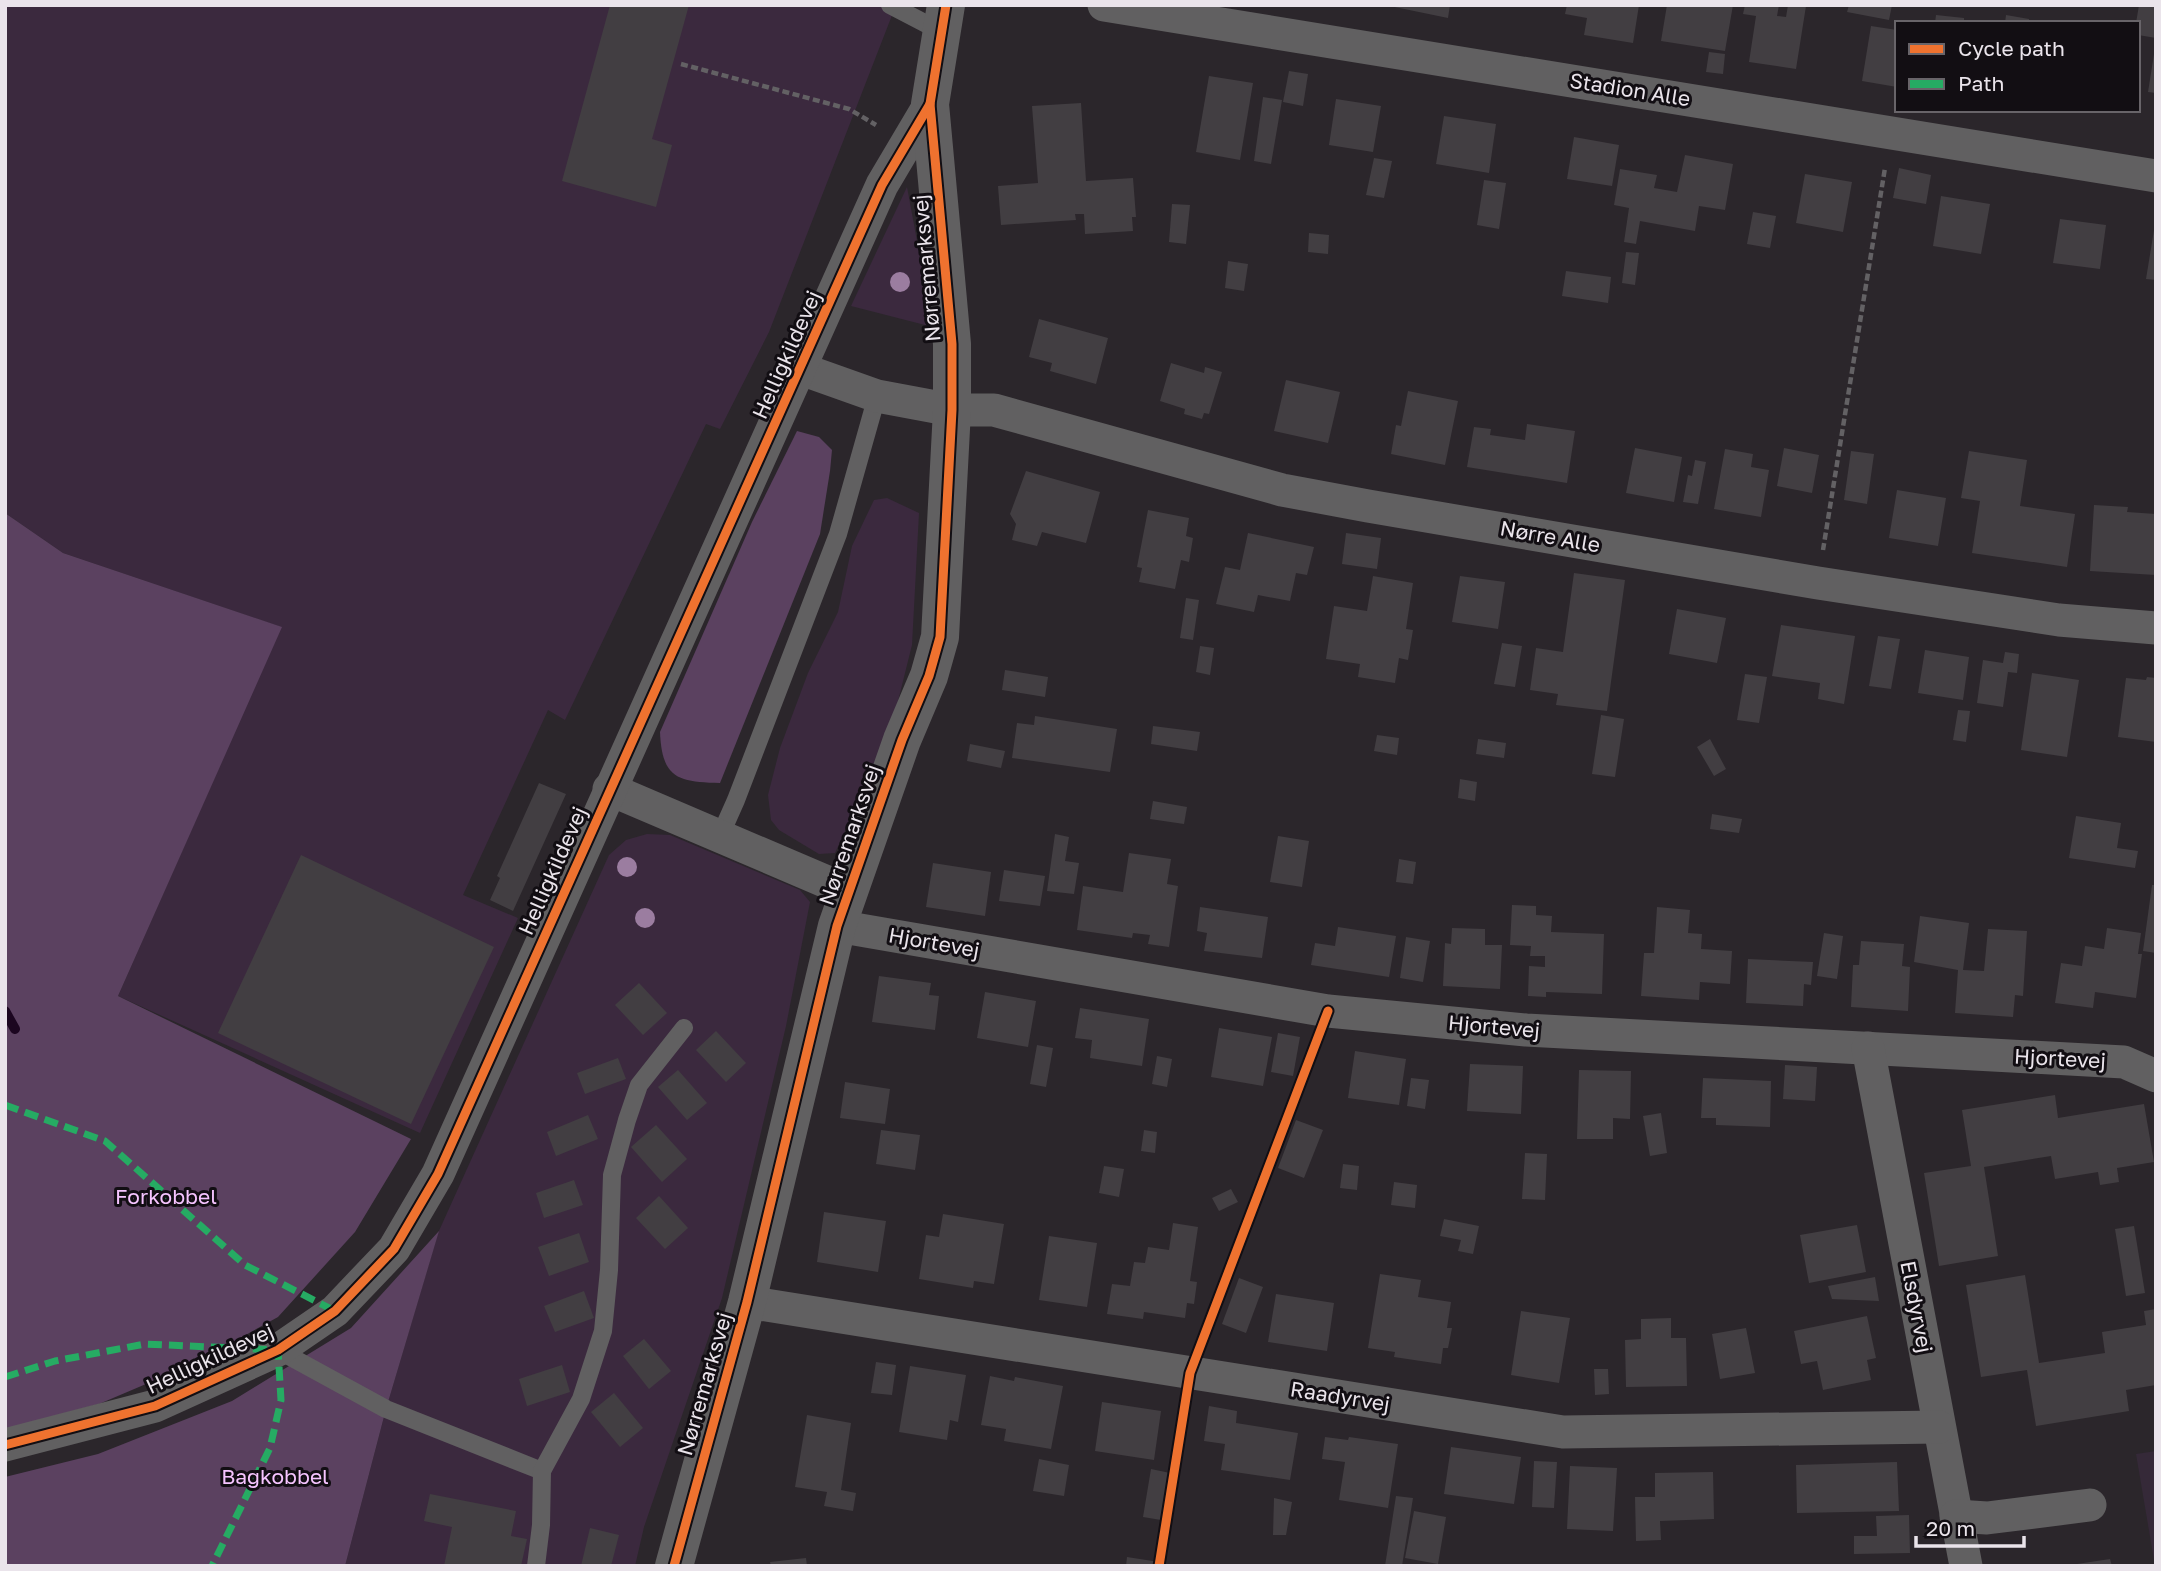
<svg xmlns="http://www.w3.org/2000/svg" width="2161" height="1571" viewBox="0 0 2161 1571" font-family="'Golos Text',sans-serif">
<rect width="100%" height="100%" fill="#2b262b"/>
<polygon fill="#352938" points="2156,1451 2156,1566 2155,1566 2136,1454"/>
<g fill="#3b293e">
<polygon points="5,5 896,5 769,332 720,429 706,424 565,720 548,710 463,895 518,918 420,1133 118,996 281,627 63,553 5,513"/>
<polygon points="907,187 925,284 929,326 851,306"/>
<polygon points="887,498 919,513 912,645 898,701 876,764 835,853 819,854 779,830 771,820 768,795 780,748 808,673 838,612 852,546 874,500"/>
<polygon points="647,834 670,835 800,890 810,902 786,1026 722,1298 644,1527 635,1566 345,1566 386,1409 438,1233 609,855 626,840"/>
</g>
<g fill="#5b4160">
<path d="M797 431 819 437 832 450 830 471 820 534 720 783C677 782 662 778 660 732L752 522Z"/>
<polygon points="5,513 63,553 282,627 118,996 411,1139 355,1232 278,1317 193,1364 99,1404 5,1429"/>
<polygon points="439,1231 386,1409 345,1566 5,1566 5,1477 98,1454 232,1401 351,1328"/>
</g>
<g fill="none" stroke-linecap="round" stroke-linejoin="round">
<polyline stroke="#1c0620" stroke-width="10" points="5,1011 15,1029"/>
</g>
<g fill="#423e42">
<polygon points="610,5 689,5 652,139 672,145 656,207 562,181"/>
<polygon points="1385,5 1450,5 1448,18"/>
<polygon points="1567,5 1639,5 1633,43 1584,35 1587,18 1565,14"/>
<polygon points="1667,5 1733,5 1725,51 1661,41"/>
<polygon points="1745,5 1779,5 1777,16 1786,17 1788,5 1806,6 1796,69 1749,62 1756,16 1743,14"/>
<polygon points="1849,5 1892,5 1889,20 1847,12"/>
<polygon points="2139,5 2156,5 2156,38 2138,35 2138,23 2136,23"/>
<polygon points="1936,15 1964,18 1964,23 1935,23"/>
<polygon points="2006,15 2029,19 2029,23 2005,23"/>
<polygon points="1871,26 1897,30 1897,87 1862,81"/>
<polygon points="1709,52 1725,54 1723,74 1706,72"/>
<polygon points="2154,54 2156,54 2156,93 2148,92"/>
<polygon points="1289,71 1308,74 1303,106 1283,102"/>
<polygon points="1209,76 1253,83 1240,160 1196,152"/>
<polygon points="1263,97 1282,100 1271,164 1254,161"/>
<polygon points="1336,99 1381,106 1373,152 1329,145"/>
<polygon points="1081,103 1086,181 1133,178 1136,217 1132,217 1133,231 1085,234 1084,214 1075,214 1076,220 1001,225 998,186 1038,183 1032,106"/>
<polygon points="1444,116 1496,124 1489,173 1436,164"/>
<polygon points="1574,137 1619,145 1612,186 1567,179"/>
<polygon points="1685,155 1733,164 1725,210 1699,206 1695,231 1640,221 1636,244 1624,242 1629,208 1614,205 1620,169 1657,175 1654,188 1677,192"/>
<polygon points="1374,158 1392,161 1384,198 1366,195"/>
<polygon points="1899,168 1931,175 1926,204 1893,198"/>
<polygon points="1805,174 1852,182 1843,232 1796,223"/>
<polygon points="1484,180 1506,183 1499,229 1477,225"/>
<polygon points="1941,196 1990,204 1981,254 1933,246"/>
<polygon points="1172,204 1190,205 1186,244 1169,242"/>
<polygon points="1753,212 1776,216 1770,248 1747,244"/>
<polygon points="2060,219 2106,225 2100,269 2053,263"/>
<polygon points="2154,230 2156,230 2156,280 2146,279"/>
<polygon points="1309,233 1329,235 1328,254 1308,252"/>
<polygon points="1626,252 1639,253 1635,285 1622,283"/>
<polygon points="1228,261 1248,264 1244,291 1225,288"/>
<polygon points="1566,271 1611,277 1608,303 1562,296"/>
<polygon points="1039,319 1108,338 1096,384 1050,371 1052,363 1029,357"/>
<polygon points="1171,363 1204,373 1205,367 1222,372 1209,414 1204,413 1202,419 1184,414 1185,409 1160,401"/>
<polygon points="1286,380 1340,392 1328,443 1274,431"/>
<polygon points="1408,391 1458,401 1445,465 1391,454 1396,425 1401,426"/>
<polygon points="1527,424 1575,431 1567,483 1467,467 1474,427 1491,429 1490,435 1525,440"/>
<polygon points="1635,448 1682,457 1674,502 1626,493"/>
<polygon points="1784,448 1819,455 1812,493 1777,486"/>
<polygon points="1725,449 1753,454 1751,467 1769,470 1761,517 1714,509"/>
<polygon points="1851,451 1874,454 1867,504 1844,500"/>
<polygon points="1969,451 2027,460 2020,506 2075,514 2067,567 1972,553 1980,501 1961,498"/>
<polygon points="1695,460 1706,462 1698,504 1683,502 1688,475 1692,476"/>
<polygon points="1026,471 1100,492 1086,543 1042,532 1037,546 1012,540 1016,524 1010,514"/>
<polygon points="1897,490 1946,498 1938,546 1889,538"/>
<polygon points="2094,505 2128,507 2127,512 2156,514 2156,575 2090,571"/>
<polygon points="1148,510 1189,518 1186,536 1193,538 1189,562 1181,560 1175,589 1139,582 1142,568 1137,567"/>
<polygon points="1248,533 1314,547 1307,575 1296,573 1290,601 1258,595 1254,612 1216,604 1225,567 1240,570"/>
<polygon points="1346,533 1381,538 1377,569 1342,564"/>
<polygon points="1574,573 1625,580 1607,711 1556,705 1558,694 1530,690 1536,648 1563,652"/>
<polygon points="1373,576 1413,583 1406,629 1413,630 1408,660 1399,658 1395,683 1358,677 1360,664 1326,659 1334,606 1367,611"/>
<polygon points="1460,576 1505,582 1498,629 1452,622"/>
<polygon points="1186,598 1199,600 1193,640 1180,638"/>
<polygon points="1677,609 1726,618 1717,663 1669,654"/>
<polygon points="1781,625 1855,636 1844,704 1818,699 1820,683 1772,676"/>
<polygon points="1878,636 1900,639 1891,689 1869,686"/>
<polygon points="1502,643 1522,646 1515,687 1494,684"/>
<polygon points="1200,646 1214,648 1210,675 1196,672"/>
<polygon points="1925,650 1969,657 1963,700 1918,693"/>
<polygon points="2005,652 2019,654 2017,673 2008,672 2003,707 1977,703 1983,660 2003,663"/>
<polygon points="1005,670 1048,677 1045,697 1002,690"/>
<polygon points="2032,673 2079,680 2067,757 2021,750"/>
<polygon points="1745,674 1767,677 1759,723 1737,720"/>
<polygon points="2147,677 2156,678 2156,742 2118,737 2126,678 2146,680"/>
<polygon points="1958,710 1970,711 1966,742 1953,740"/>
<polygon points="1601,715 1624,719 1615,777 1592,774"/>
<polygon points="1035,716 1117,729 1110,772 1012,758 1017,723 1034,725"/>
<polygon points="1153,726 1200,732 1197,751 1151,744"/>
<polygon points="1377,735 1399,738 1397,755 1374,751"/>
<polygon points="1478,739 1506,743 1504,758 1476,754"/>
<polygon points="1710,739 1726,769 1714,776 1697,747"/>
<polygon points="970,744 1005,751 1001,768 967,761"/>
<polygon points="1460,779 1477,782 1475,801 1458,798"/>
<polygon points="539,783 566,794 513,911 490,900 500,878 497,876"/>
<polygon points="1153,801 1187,807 1184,824 1150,819"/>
<polygon points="1712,814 1742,819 1739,833 1710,829"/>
<polygon points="2076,816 2121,823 2117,848 2138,851 2135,868 2069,858"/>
<polygon points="1055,834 1069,837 1065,861 1079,863 1074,894 1047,891"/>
<polygon points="1278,836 1309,841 1302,887 1270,882"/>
<polygon points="1129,853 1171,859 1167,884 1178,886 1169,947 1148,944 1150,935 1133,933 1132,938 1077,930 1083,886 1123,892"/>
<polygon points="301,855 494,947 411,1124 218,1033"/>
<polygon points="1399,859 1416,862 1413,884 1396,882"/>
<polygon points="933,863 991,872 985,916 926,907"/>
<polygon points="1004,870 1045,876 1040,906 999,901"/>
<polygon points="2152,885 2156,885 2156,953 2143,951"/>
<polygon points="1512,905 1536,906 1536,915 1552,916 1551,932 1604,934 1602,994 1546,992 1546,997 1528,996 1529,966 1545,967 1545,956 1530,956 1531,946 1510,945"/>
<polygon points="1200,907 1268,917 1262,958 1204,951 1207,933 1197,931"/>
<polygon points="1657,907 1690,910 1688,933 1702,934 1701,949 1732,951 1730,984 1700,982 1699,1000 1641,996 1644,953 1654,953"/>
<polygon points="1920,916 1969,923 1963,970 1984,971 1988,929 2027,931 2023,996 2015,995 2013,1017 1955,1013 1958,970 1914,962"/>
<polygon points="1338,927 1396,936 1389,977 1311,965 1315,943 1335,946"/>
<polygon points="1452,928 1485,929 1485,945 1502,945 1500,989 1443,986 1445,943 1451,944"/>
<polygon points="2107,928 2141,933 2138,954 2142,954 2136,998 2095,992 2093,1008 2055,1003 2061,963 2082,966 2085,946 2104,949"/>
<polygon points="1824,933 1843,936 1837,979 1817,976"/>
<polygon points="1406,937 1430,941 1423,982 1400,978"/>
<polygon points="1861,941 1904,944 1902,966 1910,967 1908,1011 1851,1007 1853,965 1859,965"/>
<polygon points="1748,959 1813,962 1811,985 1804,984 1803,1006 1746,1003"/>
<polygon points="879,976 931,983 929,995 939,996 935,1030 872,1022"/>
<polygon points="639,983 667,1013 643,1035 615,1005"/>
<polygon points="985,992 1036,1001 1028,1047 977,1038"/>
<polygon points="1080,1008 1149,1019 1142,1066 1090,1058 1092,1040 1075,1038"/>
<polygon points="1219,1028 1272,1037 1263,1086 1211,1077"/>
<polygon points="716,1031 746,1063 726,1082 696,1050"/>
<polygon points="1278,1033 1300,1037 1293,1076 1271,1072"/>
<polygon points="1037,1045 1053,1048 1046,1087 1030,1084"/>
<polygon points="1355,1051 1406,1059 1399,1105 1348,1098"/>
<polygon points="1157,1056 1172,1059 1167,1087 1152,1084"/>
<polygon points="618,1058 626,1079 585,1094 577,1073"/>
<polygon points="1470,1064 1523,1066 1521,1114 1467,1111"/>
<polygon points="1785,1065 1817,1067 1815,1101 1783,1099"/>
<polygon points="678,1070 707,1103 687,1120 658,1087"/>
<polygon points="1579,1070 1631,1071 1630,1119 1613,1118 1613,1139 1577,1139"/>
<polygon points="1411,1078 1429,1080 1425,1109 1407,1106"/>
<polygon points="1703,1078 1771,1081 1770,1127 1716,1125 1716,1118 1701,1118"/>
<polygon points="845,1082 890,1089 885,1124 840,1118"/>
<polygon points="2055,1095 2058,1118 2144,1104 2154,1162 2117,1168 2119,1182 2100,1185 2098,1172 2055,1179 2051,1156 1984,1167 1998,1256 1939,1266 1924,1173 1971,1166 1962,1110"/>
<polygon points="1661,1113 1667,1153 1650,1156 1643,1116"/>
<polygon points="588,1115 598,1139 556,1156 547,1132"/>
<polygon points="1296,1120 1323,1130 1304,1178 1278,1168"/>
<polygon points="656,1125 687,1159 662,1182 631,1147"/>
<polygon points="881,1130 920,1135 915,1170 876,1164"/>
<polygon points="1144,1130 1157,1132 1155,1153 1141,1151"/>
<polygon points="1525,1153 1547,1154 1545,1200 1522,1199"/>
<polygon points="1343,1164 1359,1166 1357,1190 1340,1188"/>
<polygon points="1104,1166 1124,1169 1119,1197 1099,1193"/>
<polygon points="574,1180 583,1205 544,1218 536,1193"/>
<polygon points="1394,1182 1417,1185 1415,1208 1391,1205"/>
<polygon points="1231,1189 1238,1202 1219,1211 1212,1198"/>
<polygon points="659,1196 688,1228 665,1249 636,1218"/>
<polygon points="824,1212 886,1221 878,1272 817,1262"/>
<polygon points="943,1214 1004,1224 994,1284 974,1281 973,1288 919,1279 926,1235 939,1237"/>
<polygon points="1444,1219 1479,1226 1473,1254 1458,1251 1461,1240 1440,1236"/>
<polygon points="1173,1223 1198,1227 1190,1281 1197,1282 1194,1304 1187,1303 1185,1318 1144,1312 1143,1319 1107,1314 1112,1284 1130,1286 1134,1262 1145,1263 1148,1247 1169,1250"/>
<polygon points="1857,1225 1866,1272 1809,1283 1800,1235"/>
<polygon points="2134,1226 2145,1293 2126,1296 2115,1229"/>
<polygon points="579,1233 589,1262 549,1276 538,1247"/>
<polygon points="1049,1236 1097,1243 1087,1307 1039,1300"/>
<polygon points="1380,1274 1421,1280 1418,1297 1451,1302 1447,1328 1452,1328 1448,1348 1443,1348 1441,1364 1394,1357 1395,1352 1368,1348"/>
<polygon points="2025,1275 2039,1363 2105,1353 2102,1332 2146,1325 2144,1311 2156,1309 2156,1385 2126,1390 2129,1411 2036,1426 2027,1370 1981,1377 1966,1285"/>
<polygon points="1875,1277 1879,1301 1832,1299 1828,1286"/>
<polygon points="1239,1278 1263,1287 1246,1333 1222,1324"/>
<polygon points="584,1291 594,1318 555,1332 544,1306"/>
<polygon points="1276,1294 1334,1303 1327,1351 1268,1342"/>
<polygon points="1521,1311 1570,1318 1559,1383 1511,1375"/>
<polygon points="1867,1316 1876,1358 1867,1360 1871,1380 1823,1390 1817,1361 1801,1364 1794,1331"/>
<polygon points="1671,1318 1671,1338 1686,1338 1687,1386 1626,1387 1625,1340 1641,1339 1641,1319"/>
<polygon points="1746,1328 1755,1373 1720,1379 1712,1334"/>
<polygon points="644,1339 671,1371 649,1389 623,1356"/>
<polygon points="876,1362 896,1365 892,1395 871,1393"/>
<polygon points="562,1365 570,1392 527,1406 519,1379"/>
<polygon points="910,1366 966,1375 958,1422 950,1420 947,1440 899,1432"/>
<polygon points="1594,1369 1608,1369 1609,1394 1595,1395"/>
<polygon points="990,1376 1014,1381 1015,1377 1063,1386 1051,1449 1004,1441 1006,1429 981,1425"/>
<polygon points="614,1393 643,1428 620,1447 591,1412"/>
<polygon points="1102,1402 1161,1411 1154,1460 1095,1451"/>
<polygon points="1209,1406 1237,1411 1236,1423 1298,1433 1290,1480 1221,1470 1225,1444 1204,1441"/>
<polygon points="807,1415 851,1423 841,1490 856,1493 853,1511 824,1506 827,1492 795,1487"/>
<polygon points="1325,1437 1348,1440 1349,1437 1398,1444 1388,1508 1339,1500 1345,1462 1322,1459"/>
<polygon points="1451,1447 1521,1457 1514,1504 1444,1494"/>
<polygon points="1039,1459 1069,1465 1064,1496 1033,1491"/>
<polygon points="1534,1461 1557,1462 1554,1508 1532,1507"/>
<polygon points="1897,1462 1899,1511 1797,1513 1796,1465"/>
<polygon points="1570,1466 1617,1468 1613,1531 1567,1529"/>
<polygon points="1151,1469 1170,1473 1161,1520 1143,1517"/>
<polygon points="1713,1472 1714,1519 1660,1521 1661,1540 1636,1541 1635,1497 1655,1497 1655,1473"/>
<polygon points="430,1494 516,1511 511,1536 527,1539 521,1566 444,1566 452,1527 424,1521"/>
<polygon points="1396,1496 1413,1498 1402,1566 1385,1566"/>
<polygon points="1274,1498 1292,1502 1286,1535 1273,1535"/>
<polygon points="1414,1511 1446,1517 1438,1564 1405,1558"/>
<polygon points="1909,1515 1910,1553 1854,1554 1854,1536 1877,1536 1876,1516"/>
<polygon points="590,1528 619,1535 611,1566 581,1566"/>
<polygon points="1127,1557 1159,1562 1158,1566 1126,1566"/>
<polygon points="806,1558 807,1566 771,1566 770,1562"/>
<polygon points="2110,1559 2112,1566 2077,1566 2077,1564"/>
</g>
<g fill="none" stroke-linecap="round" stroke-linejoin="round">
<g stroke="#636164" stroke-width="4.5" stroke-dasharray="7 3.5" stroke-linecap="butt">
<polyline points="681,64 849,109 876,125"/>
<polyline points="1823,550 1885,168"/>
</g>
<g stroke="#616061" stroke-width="18">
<polyline points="890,5 940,31"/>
<polyline points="720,836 736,800 838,534 877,396"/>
<polyline points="278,1350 386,1409 542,1471"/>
<polyline points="536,1566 541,1525 542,1471 581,1399 603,1331 609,1270 612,1175 627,1120 639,1085 684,1028"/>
</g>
<g stroke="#616061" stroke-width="33">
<polyline points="1104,5 2156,176"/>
<polyline points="801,369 877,396 952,410 994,410 1282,490 1368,506 1818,583 2059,620 2156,628"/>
<polyline points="609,789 848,891"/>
<polyline points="837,926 1328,1011 1526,1030 2124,1062 2156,1076"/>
<polyline points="1868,1048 1966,1566"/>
<polyline points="747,1302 1563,1432 1939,1427"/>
<polyline points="5,1445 155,1406 278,1350 335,1311 394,1249 438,1174 882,185 930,104"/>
<polyline points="1956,1516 1987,1518 2090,1505"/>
</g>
<polyline stroke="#616061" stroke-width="38" points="674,1566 747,1302 837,926 902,740 929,676 940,637 952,410 952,344 930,104 946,5"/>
<g stroke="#26ab63" stroke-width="7" stroke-dasharray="14 7" stroke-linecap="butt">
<polyline points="5,1105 105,1141 245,1265 335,1311"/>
<polyline points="5,1377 55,1361 145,1344 278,1350 281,1400 270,1448 212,1566"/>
</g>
<defs>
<g id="cycleway">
<polyline points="5,1445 155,1406 278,1350 335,1311 394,1249 438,1174 882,185 930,104"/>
<polyline points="674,1566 747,1302 837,926 902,740 929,676 940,637 952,410 952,344 930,104 946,5"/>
<polyline points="1159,1566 1190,1373 1328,1011"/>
</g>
</defs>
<use href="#cycleway" stroke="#120e13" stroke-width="13"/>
<use href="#cycleway" stroke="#ef722f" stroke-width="9"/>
</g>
<g fill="#9b7da0">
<circle cx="900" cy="282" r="10"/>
<circle cx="627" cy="867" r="10"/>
<circle cx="645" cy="918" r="10"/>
</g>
<g text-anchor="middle" stroke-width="6" stroke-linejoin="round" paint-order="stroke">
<g font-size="21" fill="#eae4eb" stroke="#120e13">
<text transform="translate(1630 90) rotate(9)" y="7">Stadion Alle</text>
<text transform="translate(927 268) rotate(-95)" y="7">Nørremarksvej</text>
<text transform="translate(787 355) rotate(-66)" y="7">Helligkildevej</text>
<text transform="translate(1550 537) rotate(10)" y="7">Nørre Alle</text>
<text transform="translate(850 835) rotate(-71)" y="7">Nørremarksvej</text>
<text transform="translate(553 871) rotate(-66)" y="7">Helligkildevej</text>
<text transform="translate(934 943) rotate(10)" y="7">Hjortevej</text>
<text transform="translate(1494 1027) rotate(5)" y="7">Hjortevej</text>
<text transform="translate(2060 1059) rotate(3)" y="7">Hjortevej</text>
<text transform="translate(1916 1307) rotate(79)" y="7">Elsdyrvej</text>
<text transform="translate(210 1359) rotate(-25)" y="7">Helligkildevej</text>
<text transform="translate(705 1384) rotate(-74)" y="7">Nørremarksvej</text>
<text transform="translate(1340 1397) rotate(9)" y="7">Raadyrvej</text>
</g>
<g font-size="21" fill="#f6c4ff" stroke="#120e13">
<text x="166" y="1204">Forkobbel</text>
<text x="275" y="1484">Bagkobbel</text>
</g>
</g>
<rect width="2161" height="1571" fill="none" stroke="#eae4eb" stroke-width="14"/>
<rect x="1895" y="21" width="245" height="91" fill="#120e13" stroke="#686469" stroke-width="2"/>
<rect x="1909" y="44" width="35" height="10" fill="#ef722f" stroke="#686469" stroke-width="2"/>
<text x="1958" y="56" font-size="21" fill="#eae4eb">Cycle path</text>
<rect x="1909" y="79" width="35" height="10" fill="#26ab63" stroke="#686469" stroke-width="2"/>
<text x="1958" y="91" font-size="21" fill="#eae4eb">Path</text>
<path d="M1916 1536v10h108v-10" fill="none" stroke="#eae4eb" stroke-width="3.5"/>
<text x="1926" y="1536" font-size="21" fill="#eae4eb" stroke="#120e13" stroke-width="5" paint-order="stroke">20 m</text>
</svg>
